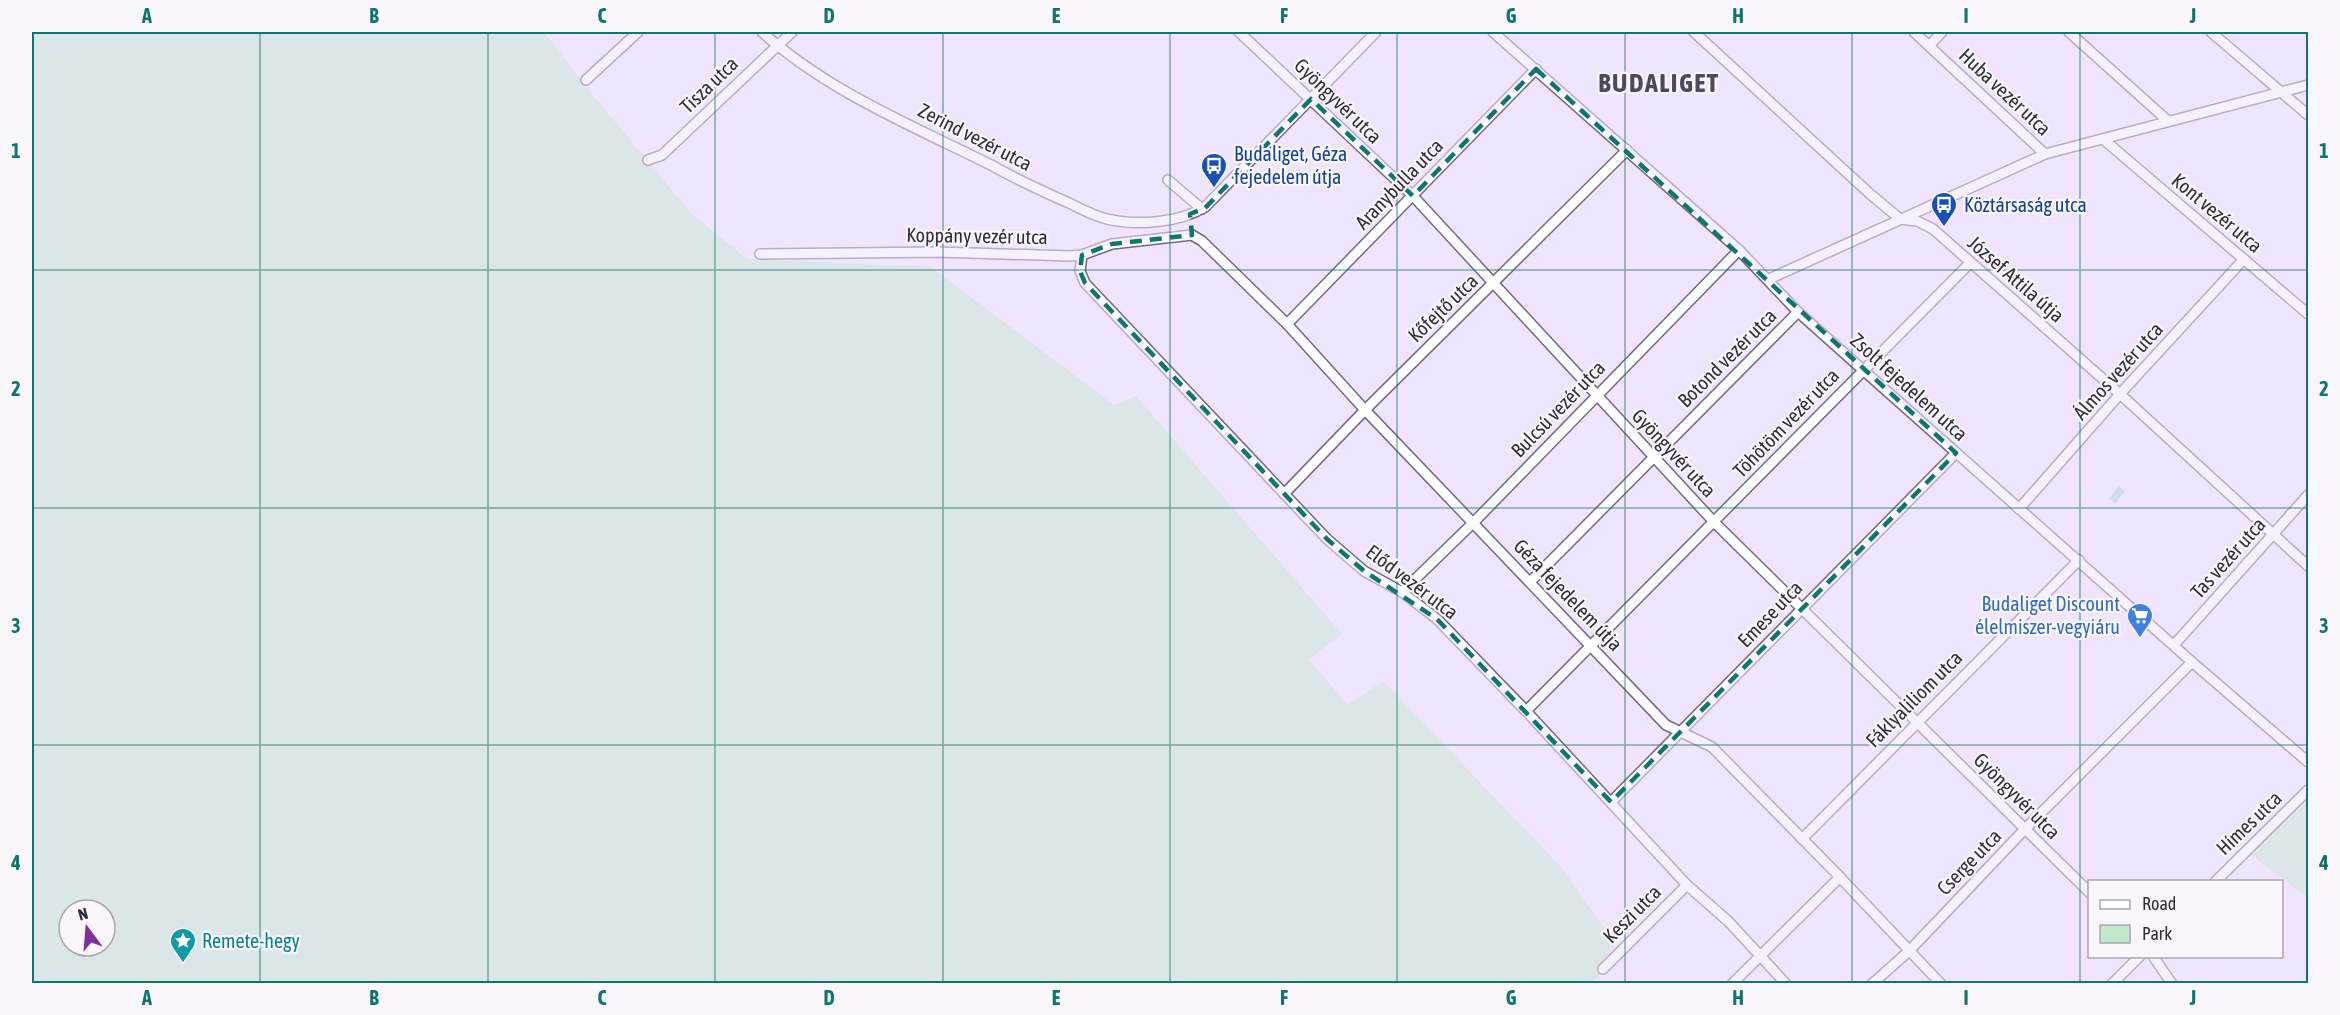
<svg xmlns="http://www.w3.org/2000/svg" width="2340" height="1015" viewBox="0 0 2340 1015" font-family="'Asap Condensed',sans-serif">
<rect width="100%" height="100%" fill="#f1e4fe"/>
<g fill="#c2e8ce" fill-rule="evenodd">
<path d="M32 32H544L583 83 691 213 747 259 931 267 1114 405 1136 396 1342 634 1309 659 1347 705 1383 681 1562 868 1615 944 1598 968 1602 973 1590 984 32 983ZM69 910H105V946H69Z"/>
<polygon points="2308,795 2308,898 2250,854"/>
</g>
<polygon fill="#a0d8e6" points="2119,486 2125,491 2115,504 2109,498"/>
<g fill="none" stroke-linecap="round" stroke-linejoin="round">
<defs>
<g id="minor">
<path d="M762 32C827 91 913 126 991 165 1016 179 1042 191 1069 203 1081 209 1094 216 1107 219 1137 226 1179 223 1205 207L1376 32"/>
<polyline points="1239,32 1413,196 1714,522 2090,893"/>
<polyline points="1493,32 1739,250 1798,312 1863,370 2192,662 2308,762"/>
<polyline points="1694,32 1869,193 1900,219 1917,221 1933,229 2120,394 2308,566"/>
<polyline points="1914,32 2045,154"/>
<polyline points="2069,32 2168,121"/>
<polyline points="2211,32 2308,115"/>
<polyline points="1929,46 1942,32"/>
<polyline points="586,80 638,32"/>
<polyline points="2103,139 2308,314"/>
<polyline points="648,160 662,155 792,32"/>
<polyline points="1168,180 1202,209"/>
<polyline points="1192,235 1202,241 1287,324 1365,410 1666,725 1712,747 1835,872 1941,984"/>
<polyline points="760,254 938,252 1070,256 1082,255 1112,244 1192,235"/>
<polyline points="1082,255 1080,271 1085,283 1327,539 1364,571 1402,592 1437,619 1526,711 1687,885 1729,922 1786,984"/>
<polyline points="1769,279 2045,154 2308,85"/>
<polyline points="1287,324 1536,69"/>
<polyline points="1284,494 1365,410 1627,150"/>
<polyline points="2019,509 2120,394 2244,259"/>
<polyline points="1530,582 1798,312"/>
<polyline points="1402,592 1474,522 1739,250"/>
<polyline points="2174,645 2308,495"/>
<polyline points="1526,711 1970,263"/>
<polyline points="1611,802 1956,453"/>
<polyline points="1802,839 2079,560"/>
<polyline points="2215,882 2308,790"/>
<polyline points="2153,956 2172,984"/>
<polyline points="1603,969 1687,885"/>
<polyline points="1732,984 1840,877"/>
<polyline points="1872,984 1909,951 2025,829 2192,662"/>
<polyline points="2112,984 2140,956"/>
</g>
</defs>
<use href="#minor" stroke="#776985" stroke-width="12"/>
<use href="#minor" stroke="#fff" stroke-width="9"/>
</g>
<path d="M0 0H2340V1015H0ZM1536 69 1956 453 1611 802 1437 619 1364 571 1327 539 1085 283 1080 271 1082 255 1112 244 1192 235 1190 214 1205 208 1311 99 1413 196Z" fill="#f1e4fe" fill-opacity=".55" fill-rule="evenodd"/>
<path fill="none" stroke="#0f766e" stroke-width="4.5" stroke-dasharray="12 8" stroke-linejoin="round" d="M1536 69 1956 453 1611 802 1437 619 1364 571 1327 539 1085 283 1080 271 1082 255 1112 244 1192 235 1190 214 1205 208 1311 99 1413 196Z"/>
<path fill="none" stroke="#0f766e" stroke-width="1.5" stroke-opacity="0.55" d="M260 32V984M488 32V984M715 32V984M943 32V984M1170 32V984M1397 32V984M1625 32V984M1852 32V984M2080 32V984M32 270H2308M32 508H2308M32 745H2308"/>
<defs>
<symbol id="bus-pin" viewBox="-11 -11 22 30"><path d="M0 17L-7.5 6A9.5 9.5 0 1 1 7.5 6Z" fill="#1a4fb4" stroke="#f9f6fc"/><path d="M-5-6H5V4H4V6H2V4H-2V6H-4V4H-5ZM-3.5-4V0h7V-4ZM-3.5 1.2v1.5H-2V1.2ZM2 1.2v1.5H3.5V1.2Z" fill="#fff"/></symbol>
<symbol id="supermarket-pin" viewBox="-11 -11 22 30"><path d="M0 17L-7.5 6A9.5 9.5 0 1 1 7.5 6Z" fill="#3f7fe0" stroke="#f9f6fc"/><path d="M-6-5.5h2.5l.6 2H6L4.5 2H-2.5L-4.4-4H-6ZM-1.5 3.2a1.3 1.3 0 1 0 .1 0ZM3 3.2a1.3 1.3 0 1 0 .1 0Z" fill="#fff"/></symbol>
<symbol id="sight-pin" viewBox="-11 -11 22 30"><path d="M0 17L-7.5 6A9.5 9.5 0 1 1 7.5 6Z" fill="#0f9aa8" stroke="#f9f6fc"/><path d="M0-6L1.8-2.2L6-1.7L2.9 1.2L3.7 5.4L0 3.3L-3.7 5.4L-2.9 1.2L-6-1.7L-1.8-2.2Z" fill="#fff"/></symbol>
</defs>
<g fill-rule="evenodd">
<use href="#bus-pin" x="1199" y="151" width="30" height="40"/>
<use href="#bus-pin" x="1929" y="190" width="30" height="40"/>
<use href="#supermarket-pin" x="2125" y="601" width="30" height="40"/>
<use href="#sight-pin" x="168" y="926" width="30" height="40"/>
</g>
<g text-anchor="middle" stroke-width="4.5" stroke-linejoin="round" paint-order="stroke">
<g font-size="20" fill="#332d39" stroke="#f9f6fc">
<text transform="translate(709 85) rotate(-44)" y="7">Tisza utca</text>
<text transform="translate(2005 92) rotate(43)" y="7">Huba vezér utca</text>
<text transform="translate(1338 101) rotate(44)" y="7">Gyöngyvér utca</text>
<text transform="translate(975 137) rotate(27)" y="7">Zerind vezér utca</text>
<text transform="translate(1399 184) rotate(-46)" y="7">Aranybulla utca</text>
<text transform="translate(2217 213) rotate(40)" y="7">Kont vezér utca</text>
<text transform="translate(977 236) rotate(1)" y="7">Koppány vezér utca</text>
<text transform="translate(2016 279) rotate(41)" y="7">József Attila útja</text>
<text transform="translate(1443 308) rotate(-44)" y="7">Kőfejtő utca</text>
<text transform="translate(1727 358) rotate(-45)" y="7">Botond vezér utca</text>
<text transform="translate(2118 371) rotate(-48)" y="7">Álmos vezér utca</text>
<text transform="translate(1909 387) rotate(42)" y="7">Zsolt fejedelem utca</text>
<text transform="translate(1558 409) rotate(-46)" y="7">Bulcsú vezér utca</text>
<text transform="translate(1786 423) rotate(-46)" y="7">Töhötöm vezér utca</text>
<text transform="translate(1674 453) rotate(47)" y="7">Gyöngyvér utca</text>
<text transform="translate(2228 558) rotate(-48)" y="7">Tas vezér utca</text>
<text transform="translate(1412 582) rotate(37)" y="7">Előd vezér utca</text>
<text transform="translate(1568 595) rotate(46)" y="7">Géza fejedelem útja</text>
<text transform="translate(1770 614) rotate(-46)" y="7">Emese utca</text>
<text transform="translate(1914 699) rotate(-45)" y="7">Fáklyaliliom utca</text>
<text transform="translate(2017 796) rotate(45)" y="7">Gyöngyvér utca</text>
<text transform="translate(2249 823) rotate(-44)" y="7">Hímes utca</text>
<text transform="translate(1969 862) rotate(-46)" y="7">Cserge utca</text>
<text transform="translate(1632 914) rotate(-45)" y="7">Keszi utca</text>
</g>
<g font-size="20" fill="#164399" stroke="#f9f6fc" text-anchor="start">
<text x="1234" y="161">Budaliget, Géza<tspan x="1234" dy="23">fejedelem útja</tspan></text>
<text x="1964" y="212">Köztársaság utca</text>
</g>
<g font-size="20" fill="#366cbe" stroke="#f9f6fc" text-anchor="end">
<text x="2120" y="611">Budaliget Discount<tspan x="2120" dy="23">élelmiszer-vegyiáru</tspan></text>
</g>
<g font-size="20" fill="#0d838f" stroke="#f9f6fc" text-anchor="start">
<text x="202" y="948">Remete-hegy</text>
</g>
<g font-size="26" font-weight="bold" letter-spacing="1.5" fill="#52455f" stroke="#f9f6fc">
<text x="1659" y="92">BUDALIGET</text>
</g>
</g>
<rect width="2340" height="1015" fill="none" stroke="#f9f6fc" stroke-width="66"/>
<rect x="2088" y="880" width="195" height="78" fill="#f9f6fc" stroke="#aaa6ae" stroke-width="1.5"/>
<rect x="2100" y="900" width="30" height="9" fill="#ffffff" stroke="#aaa6ae" stroke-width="1.5"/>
<text x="2142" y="910" font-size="18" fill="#332d39">Road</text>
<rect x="2100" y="925" width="30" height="18" fill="#c2e8ce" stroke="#aaa6ae" stroke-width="1.5"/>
<text x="2142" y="940" font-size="18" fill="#332d39">Park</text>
<g transform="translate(87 928) rotate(344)"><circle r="28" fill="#f9f6fc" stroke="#aaa6ae" stroke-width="1.5"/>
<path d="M0-4.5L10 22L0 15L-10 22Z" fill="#7e30a1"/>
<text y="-9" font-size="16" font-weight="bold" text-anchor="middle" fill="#332d39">N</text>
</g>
<rect x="33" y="33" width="2274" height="949" fill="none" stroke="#0f766e" stroke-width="2"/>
<g font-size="20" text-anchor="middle" font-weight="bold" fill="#0f766e">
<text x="147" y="23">A</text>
<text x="374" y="23">B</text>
<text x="602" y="23">C</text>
<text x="829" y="23">D</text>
<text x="1056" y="23">E</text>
<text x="1284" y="23">F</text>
<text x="1511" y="23">G</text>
<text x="1738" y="23">H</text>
<text x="1966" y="23">I</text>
<text x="2193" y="23">J</text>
<text x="16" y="158">1</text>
<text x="2324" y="158">1</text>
<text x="16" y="396">2</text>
<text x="2324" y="396">2</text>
<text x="16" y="633">3</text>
<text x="2324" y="633">3</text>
<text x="16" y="870">4</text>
<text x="2324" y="870">4</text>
<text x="147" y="1005">A</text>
<text x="374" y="1005">B</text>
<text x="602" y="1005">C</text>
<text x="829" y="1005">D</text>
<text x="1056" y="1005">E</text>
<text x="1284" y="1005">F</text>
<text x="1511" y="1005">G</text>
<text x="1738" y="1005">H</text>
<text x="1966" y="1005">I</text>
<text x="2193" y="1005">J</text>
</g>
</svg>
